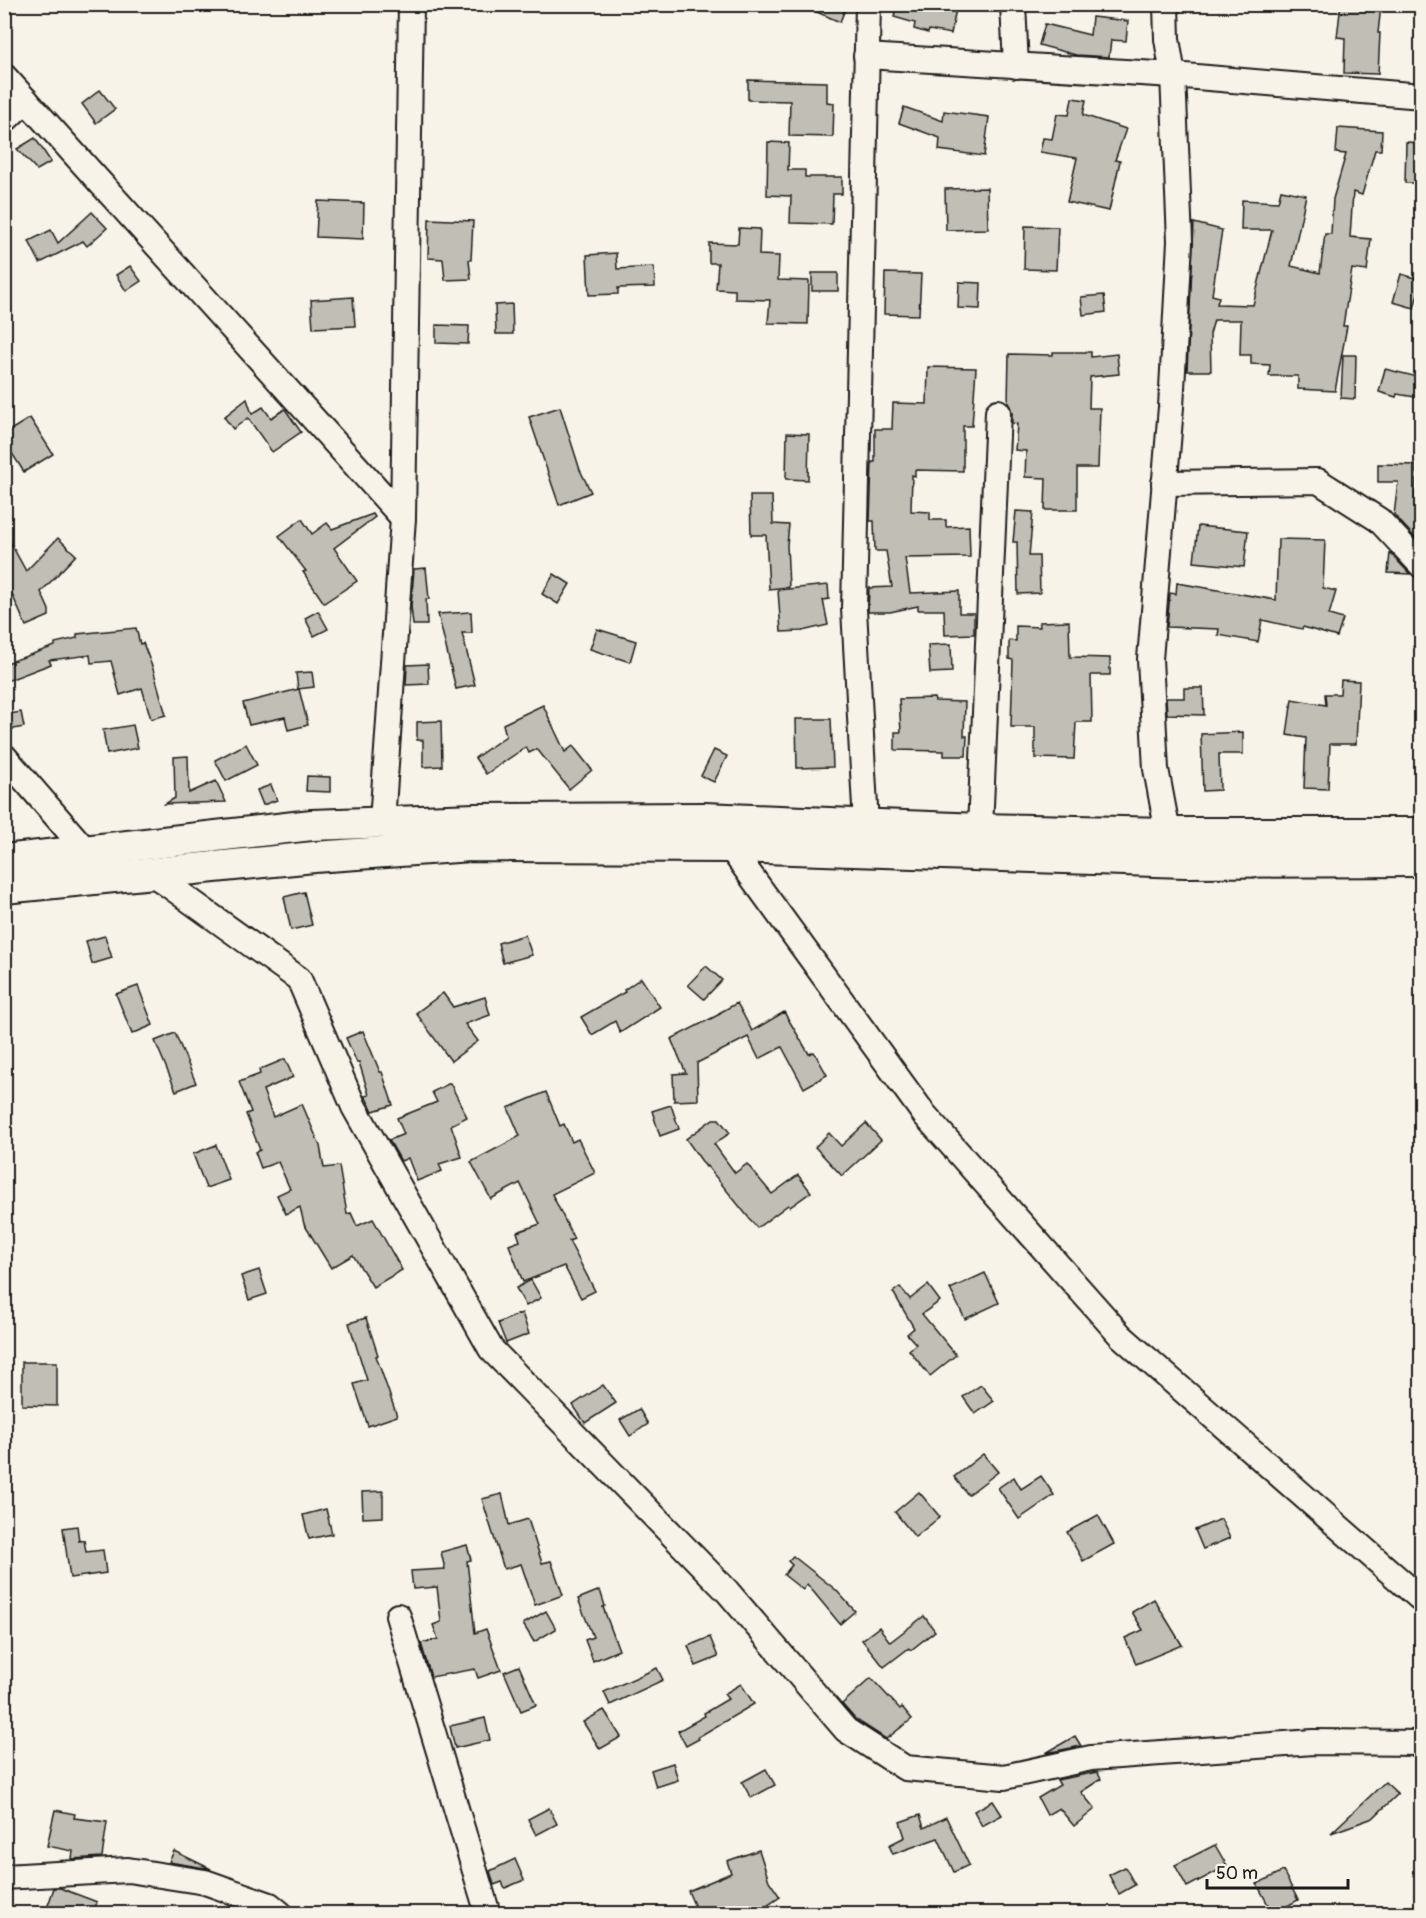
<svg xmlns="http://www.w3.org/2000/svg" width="1426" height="1918" viewBox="0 0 1426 1918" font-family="Pangolin,sans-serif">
<rect width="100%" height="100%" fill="#f7f3e8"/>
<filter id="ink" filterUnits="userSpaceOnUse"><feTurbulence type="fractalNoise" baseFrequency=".0167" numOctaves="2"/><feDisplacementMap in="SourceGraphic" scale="12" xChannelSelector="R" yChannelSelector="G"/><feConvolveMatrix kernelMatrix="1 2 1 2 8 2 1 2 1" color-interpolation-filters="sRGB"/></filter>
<g filter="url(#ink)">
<g fill="#c0beb5" stroke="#1c1c1c" stroke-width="1.5">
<polygon points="798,4 847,4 840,22"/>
<polygon points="897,4 957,4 951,34 929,30 928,33 914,29 915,23 894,17"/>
<polygon points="1341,4 1381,6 1378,33 1380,33 1378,74 1344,73 1345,38 1337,37"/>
<polygon points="1092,17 1128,21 1126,41 1111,40 1109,57 1076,55 1039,45 1045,24 1090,35"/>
<polygon points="748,80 827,82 827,102 834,103 833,137 789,136 790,101 748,100"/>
<polygon points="100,90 115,109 96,123 82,104"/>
<polygon points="1072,98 1086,100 1083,115 1126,129 1115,160 1120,161 1109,211 1067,202 1077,158 1040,152 1043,138 1052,139 1057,114 1069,115"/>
<polygon points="904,107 943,121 944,111 989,117 984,156 939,150 940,138 899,123"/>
<polygon points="1338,128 1382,131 1381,150 1375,150 1362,195 1353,192 1350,237 1371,239 1367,271 1352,269 1343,326 1347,326 1335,391 1298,389 1298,376 1269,376 1270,365 1251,364 1251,355 1240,355 1241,320 1214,320 1210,334 1211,371 1187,371 1194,223 1222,230 1212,295 1219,297 1217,304 1253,305 1272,230 1241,230 1242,200 1278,202 1281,190 1306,195 1291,266 1320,273 1325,234 1331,234 1333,199 1346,154 1336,153"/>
<polygon points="35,138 51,162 37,170 17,149"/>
<polygon points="768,142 789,143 788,170 805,170 805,177 842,177 842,194 833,194 832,224 790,223 791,196 767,195"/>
<polygon points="1406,142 1422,143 1422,183 1405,183"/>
<polygon points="987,188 988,229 946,230 945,189"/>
<polygon points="318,201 364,203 363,239 316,237"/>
<polygon points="92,212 107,228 87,246 83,241 40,263 29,241 51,230 58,243"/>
<polygon points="429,219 473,221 471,260 469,260 471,279 445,280 443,259 428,258"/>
<polygon points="1025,226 1058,227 1056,270 1024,269"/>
<polygon points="739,228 760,229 759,255 779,256 778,280 809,281 808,324 768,323 770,300 735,299 735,290 716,289 718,263 709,263 709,243 738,244"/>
<polygon points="616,253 617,269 654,267 655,287 618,288 618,294 589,295 587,255"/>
<polygon points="130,266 141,281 126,291 116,275"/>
<rect x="812" y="273" width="26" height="18"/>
<polygon points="885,273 921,274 919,315 884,314"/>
<polygon points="1401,274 1422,280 1414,308 1393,302"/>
<polygon points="959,282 981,283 980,309 958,308"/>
<polygon points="1104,295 1106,312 1083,315 1081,297"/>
<polygon points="353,297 355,326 313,328 311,300"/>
<polygon points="512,304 513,334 496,334 495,305"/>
<polygon points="436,325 469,326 468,344 436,343"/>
<polygon points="1053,352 1091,352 1091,357 1117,354 1119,374 1090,377 1089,408 1100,408 1098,468 1077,468 1077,510 1045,510 1046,478 1025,477 1026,451 1015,450 1017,424 1012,423 1012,412 1008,403 1009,354 1053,355"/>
<polygon points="1343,355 1356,355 1355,399 1341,398"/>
<polygon points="928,367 976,368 972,426 963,426 963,471 915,470 915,476 912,475 911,511 930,512 930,520 946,520 946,527 969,526 970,557 905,558 910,593 959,591 959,613 974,613 974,634 945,635 944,610 918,610 918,606 890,612 868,612 869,588 892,587 886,551 875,551 874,521 870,521 872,462 875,462 875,429 892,429 893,403 927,404"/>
<polygon points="1385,369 1422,378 1422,398 1397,394 1396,397 1379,392"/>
<polygon points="247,399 252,414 263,407 271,418 285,409 301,432 272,452 248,418 233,429 224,417"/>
<polygon points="560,407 580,470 591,492 559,505 529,417"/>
<polygon points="30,418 53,454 24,472 4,441 4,434"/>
<polygon points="787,433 809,434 808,480 786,479"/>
<polygon points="1378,464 1416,465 1415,506 1422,507 1422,545 1394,515 1398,482 1378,482"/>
<polygon points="750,496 772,496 773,524 789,525 787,545 789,587 769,589 766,535 751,535"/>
<polygon points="1016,511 1033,512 1029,556 1039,556 1040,593 1018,594 1017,542 1013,542"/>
<polygon points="373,514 375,517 334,548 357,581 324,603 303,572 306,571 279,536 302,519 312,534 327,523 332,529"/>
<polygon points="1198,526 1248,531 1244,567 1194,562"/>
<polygon points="4,531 26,571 58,538 76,555 41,592 49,610 49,616 26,626 4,576"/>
<polygon points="1278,539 1325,540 1323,588 1336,591 1329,615 1343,619 1337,637 1303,627 1302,629 1262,620 1258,642 1218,635 1219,629 1167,627 1170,593 1176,594 1177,583 1276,600"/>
<polygon points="1390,553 1410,574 1388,573"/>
<polygon points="426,568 429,599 426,599 427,625 413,625 411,606 414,569"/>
<polygon points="554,574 570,584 558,604 542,594"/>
<polygon points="828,585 829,599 823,600 828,625 802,631 781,632 778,590"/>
<polygon points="318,611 328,629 314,636 305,618"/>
<polygon points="471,612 472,633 462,633 475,685 456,689 438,614"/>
<polygon points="1069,621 1070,657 1110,658 1110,675 1091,675 1092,722 1076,722 1074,759 1035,758 1035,727 1011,727 1013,660 1009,659 1009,640 1016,641 1016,626 1040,627 1039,622"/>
<polygon points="136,628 140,644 143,643 153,669 166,715 151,719 142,688 120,695 111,661 91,663 90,655 49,660 51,664 4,682 4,664 55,646 55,643 77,638 77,634"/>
<polygon points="597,629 636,641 630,662 590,649"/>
<polygon points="951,644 952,672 930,673 928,645"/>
<polygon points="428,664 429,684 406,685 407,665"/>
<polygon points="312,672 314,687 298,689 296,673"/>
<polygon points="1341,680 1359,681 1356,744 1330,744 1328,789 1304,788 1306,738 1287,735 1292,699 1326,705 1325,694 1340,694"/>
<polygon points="1184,688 1203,688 1204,715 1167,714 1166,698 1184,698"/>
<polygon points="299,689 308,725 288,730 285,717 249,725 243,703"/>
<polygon points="934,698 935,701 965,702 964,736 967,736 966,756 944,756 944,751 895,750 895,732 901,732 899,699"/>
<polygon points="543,705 565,752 573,746 592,770 569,789 537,749 529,753 526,747 486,774 475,758 506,736 503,724"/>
<polygon points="21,712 24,727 4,731 4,715"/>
<polygon points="796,719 831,719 833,767 797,768"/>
<polygon points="441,721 442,766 423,767 423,740 417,740 417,722"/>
<polygon points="133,725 138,748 107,754 103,730"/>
<polygon points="1243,732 1243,754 1219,754 1220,790 1203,791 1201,734"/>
<polygon points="246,744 257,765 226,781 215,760"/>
<polygon points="714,750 727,756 714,782 701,776"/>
<polygon points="188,756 189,793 216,781 226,802 165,804 175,798 174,757"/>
<polygon points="307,776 330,777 330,792 306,791"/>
<polygon points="271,785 277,800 263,805 257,790"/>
<polygon points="304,892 312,925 291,930 284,897"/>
<polygon points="525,935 532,955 503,963 498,943"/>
<polygon points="105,936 112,958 92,964 86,941"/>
<polygon points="706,966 722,980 704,999 688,985"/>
<polygon points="641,978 660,1007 620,1033 615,1021 592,1035 581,1017 625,992 624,990"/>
<polygon points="138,986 153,1025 132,1034 116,994"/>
<polygon points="443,993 453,1007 485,997 490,1015 465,1024 478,1041 451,1061 416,1013"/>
<polygon points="737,1003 752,1031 784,1012 809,1054 814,1052 827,1075 804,1088 782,1047 759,1059 748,1037 697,1063 698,1100 674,1101 673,1074 686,1073 671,1039 720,1014 719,1013"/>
<polygon points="363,1031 380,1072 382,1072 393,1105 373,1111 365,1096 369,1095 359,1062 357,1063 346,1038"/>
<polygon points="175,1033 196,1083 176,1091 155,1041"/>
<polygon points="285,1059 293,1077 263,1090 273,1117 302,1104 320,1146 324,1168 339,1166 347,1214 351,1213 357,1226 373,1219 402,1270 373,1287 353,1255 331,1268 304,1224 300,1207 286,1214 277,1195 290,1189 278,1162 261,1168 255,1152 260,1150 246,1114 251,1112 239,1082 260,1074 259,1070"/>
<polygon points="450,1083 467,1117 451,1125 462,1157 439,1164 442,1171 417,1181 408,1158 401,1161 389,1140 404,1134 397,1118 437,1102 432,1092"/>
<polygon points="546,1092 560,1126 564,1124 572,1142 578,1139 595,1173 552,1194 574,1239 569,1241 595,1291 581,1298 564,1266 523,1282 509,1245 520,1241 517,1232 540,1224 520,1183 491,1199 471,1162 520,1136 508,1108"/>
<polygon points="671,1105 679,1129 660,1136 652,1111"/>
<polygon points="713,1119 719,1119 730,1133 714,1144 735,1173 747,1164 772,1194 798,1175 811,1192 790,1207 788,1205 757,1228 707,1166 706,1167 686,1139"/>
<polygon points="866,1123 881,1140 842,1176 815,1147 829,1133 841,1146"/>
<polygon points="216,1145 229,1180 206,1188 193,1154"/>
<polygon points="259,1270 267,1294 249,1300 241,1276"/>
<polygon points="985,1273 999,1303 965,1319 950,1289"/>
<polygon points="531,1280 541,1298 526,1306 516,1288"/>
<polygon points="928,1285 940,1301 922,1314 956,1355 930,1376 909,1350 916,1344 907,1334 914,1328 893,1292 900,1287 910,1299"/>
<polygon points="522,1313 529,1334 506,1343 498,1323"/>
<polygon points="366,1318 378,1355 376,1356 397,1416 368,1426 354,1384 367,1380 349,1323"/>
<polygon points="22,1362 57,1362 57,1406 22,1405"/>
<polygon points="603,1385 616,1403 585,1423 573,1405"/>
<polygon points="981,1385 994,1401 975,1414 963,1397"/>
<polygon points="639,1409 648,1424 630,1436 620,1420"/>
<polygon points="983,1454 998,1472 968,1495 954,1477"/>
<polygon points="1041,1476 1054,1495 1019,1519 998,1488 1014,1477 1021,1489"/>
<polygon points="383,1491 383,1517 363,1518 362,1492"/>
<polygon points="919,1492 940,1517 915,1537 895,1512"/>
<polygon points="502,1494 509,1525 528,1519 542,1563 551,1561 563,1595 535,1605 521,1564 504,1569 482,1499"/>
<polygon points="326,1509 332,1534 309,1539 303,1515"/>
<polygon points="1098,1515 1114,1544 1083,1561 1067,1532"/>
<polygon points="1221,1519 1230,1538 1203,1549 1195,1530"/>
<polygon points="77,1526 79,1541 84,1540 86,1552 103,1550 106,1573 70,1578 63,1528"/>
<polygon points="467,1545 471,1560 467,1561 475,1633 486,1629 501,1670 478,1678 475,1669 431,1677 421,1643 438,1639 433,1625 441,1622 437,1587 413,1589 411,1571 445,1569 441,1552"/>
<polygon points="793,1556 836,1590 855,1611 840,1624 807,1584 803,1590 784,1575 792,1565 788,1561"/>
<polygon points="600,1590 605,1606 603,1607 619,1650 593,1661 585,1640 593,1637 578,1599"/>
<polygon points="1154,1599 1182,1645 1136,1664 1125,1638 1143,1630 1132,1612"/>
<polygon points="546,1611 556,1629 534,1642 523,1624"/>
<polygon points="924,1616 935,1631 911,1650 909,1648 884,1667 862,1640 879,1627 890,1642"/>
<polygon points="710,1637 718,1657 696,1666 688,1646"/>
<polygon points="519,1666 536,1705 521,1711 504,1672"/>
<polygon points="657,1668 663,1680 610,1705 604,1692"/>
<polygon points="871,1678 900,1709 902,1707 912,1719 886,1739 855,1719 842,1704"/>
<polygon points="741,1684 754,1704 698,1737 699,1739 686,1746 678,1731 705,1716 704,1713 728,1699 724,1694"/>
<polygon points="604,1710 621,1737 600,1749 583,1722"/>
<polygon points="485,1718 490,1740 455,1748 450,1726"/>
<polygon points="1075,1736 1081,1746 1046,1753"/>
<polygon points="673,1763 678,1780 656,1787 651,1770"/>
<polygon points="766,1769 775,1785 751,1798 742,1782"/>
<polygon points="1097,1772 1101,1779 1081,1792 1095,1809 1074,1826 1059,1808 1047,1815 1038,1798 1060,1785 1057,1780"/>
<polygon points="1385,1782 1398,1794 1373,1818 1331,1833"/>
<polygon points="993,1801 1002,1815 982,1826 974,1811"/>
<polygon points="549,1808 557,1824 536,1835 528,1819"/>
<polygon points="55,1810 75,1814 74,1818 107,1822 102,1857 72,1859 73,1851 47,1846"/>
<polygon points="920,1815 924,1828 946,1817 969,1865 954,1872 938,1838 893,1854 889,1845 905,1837 900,1822"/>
<polygon points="1215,1845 1227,1866 1187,1887 1175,1865"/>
<polygon points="759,1850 769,1881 780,1897 755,1914 698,1914 688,1891 731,1873 727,1861"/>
<polygon points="174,1851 211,1869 169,1862"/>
<polygon points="515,1859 524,1880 505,1888 502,1882 494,1885 490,1871"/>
<polygon points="1125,1867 1135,1885 1119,1894 1109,1875"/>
<polygon points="1283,1871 1298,1900 1273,1914 1257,1884"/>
<polygon points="54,1888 60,1888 97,1902 93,1914 45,1914"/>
</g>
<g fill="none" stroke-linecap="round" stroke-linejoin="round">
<defs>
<g id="minor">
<polyline points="1013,4 1016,66"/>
<polyline points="1166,4 1167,39 1173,75 1180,241 1171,407 1150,659 1156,769 1168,833 1178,848"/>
<polyline points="866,56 1173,75 1422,96"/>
<polyline points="4,76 403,518"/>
<polyline points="4,121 26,100"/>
<polyline points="1164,483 1318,481 1379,520 1422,566"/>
<polyline points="4,756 87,852"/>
<polyline points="382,822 403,518 411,4"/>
<polyline points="866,825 854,609 868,4"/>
<polyline points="980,829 998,412"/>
<polyline points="730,847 924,1114 1121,1336 1422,1600"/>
<polyline points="153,874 299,979 354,1107 491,1349 727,1591 846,1730 905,1768 1004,1777 1091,1758 1313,1742 1422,1743"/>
<polyline points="398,1616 488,1914"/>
<polyline points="4,1877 128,1870 205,1882 270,1905 281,1914"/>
</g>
<g id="major">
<polyline points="4,860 312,825 475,819 704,818 980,829 1168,833 1422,833"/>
<polyline points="4,888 314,857 471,846 730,847 1186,862 1422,861"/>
</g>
</defs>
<use href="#minor" stroke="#1c1c1c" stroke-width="28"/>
<use href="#major" stroke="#1c1c1c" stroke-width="34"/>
<use href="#minor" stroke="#f7f3e8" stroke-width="24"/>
<use href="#major" stroke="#f7f3e8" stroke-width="30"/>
</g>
</g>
<rect width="1426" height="1918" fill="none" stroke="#f7f3e8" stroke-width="24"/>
<rect x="12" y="12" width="1402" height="1894" fill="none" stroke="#1c1c1c" stroke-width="2" filter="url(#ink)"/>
<path d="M1207 1879v9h141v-9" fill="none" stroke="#1c1c1c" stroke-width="3"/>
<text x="1216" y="1879" font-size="18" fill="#1c1c1c" stroke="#f7f3e8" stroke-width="4.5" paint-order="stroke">50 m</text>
</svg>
